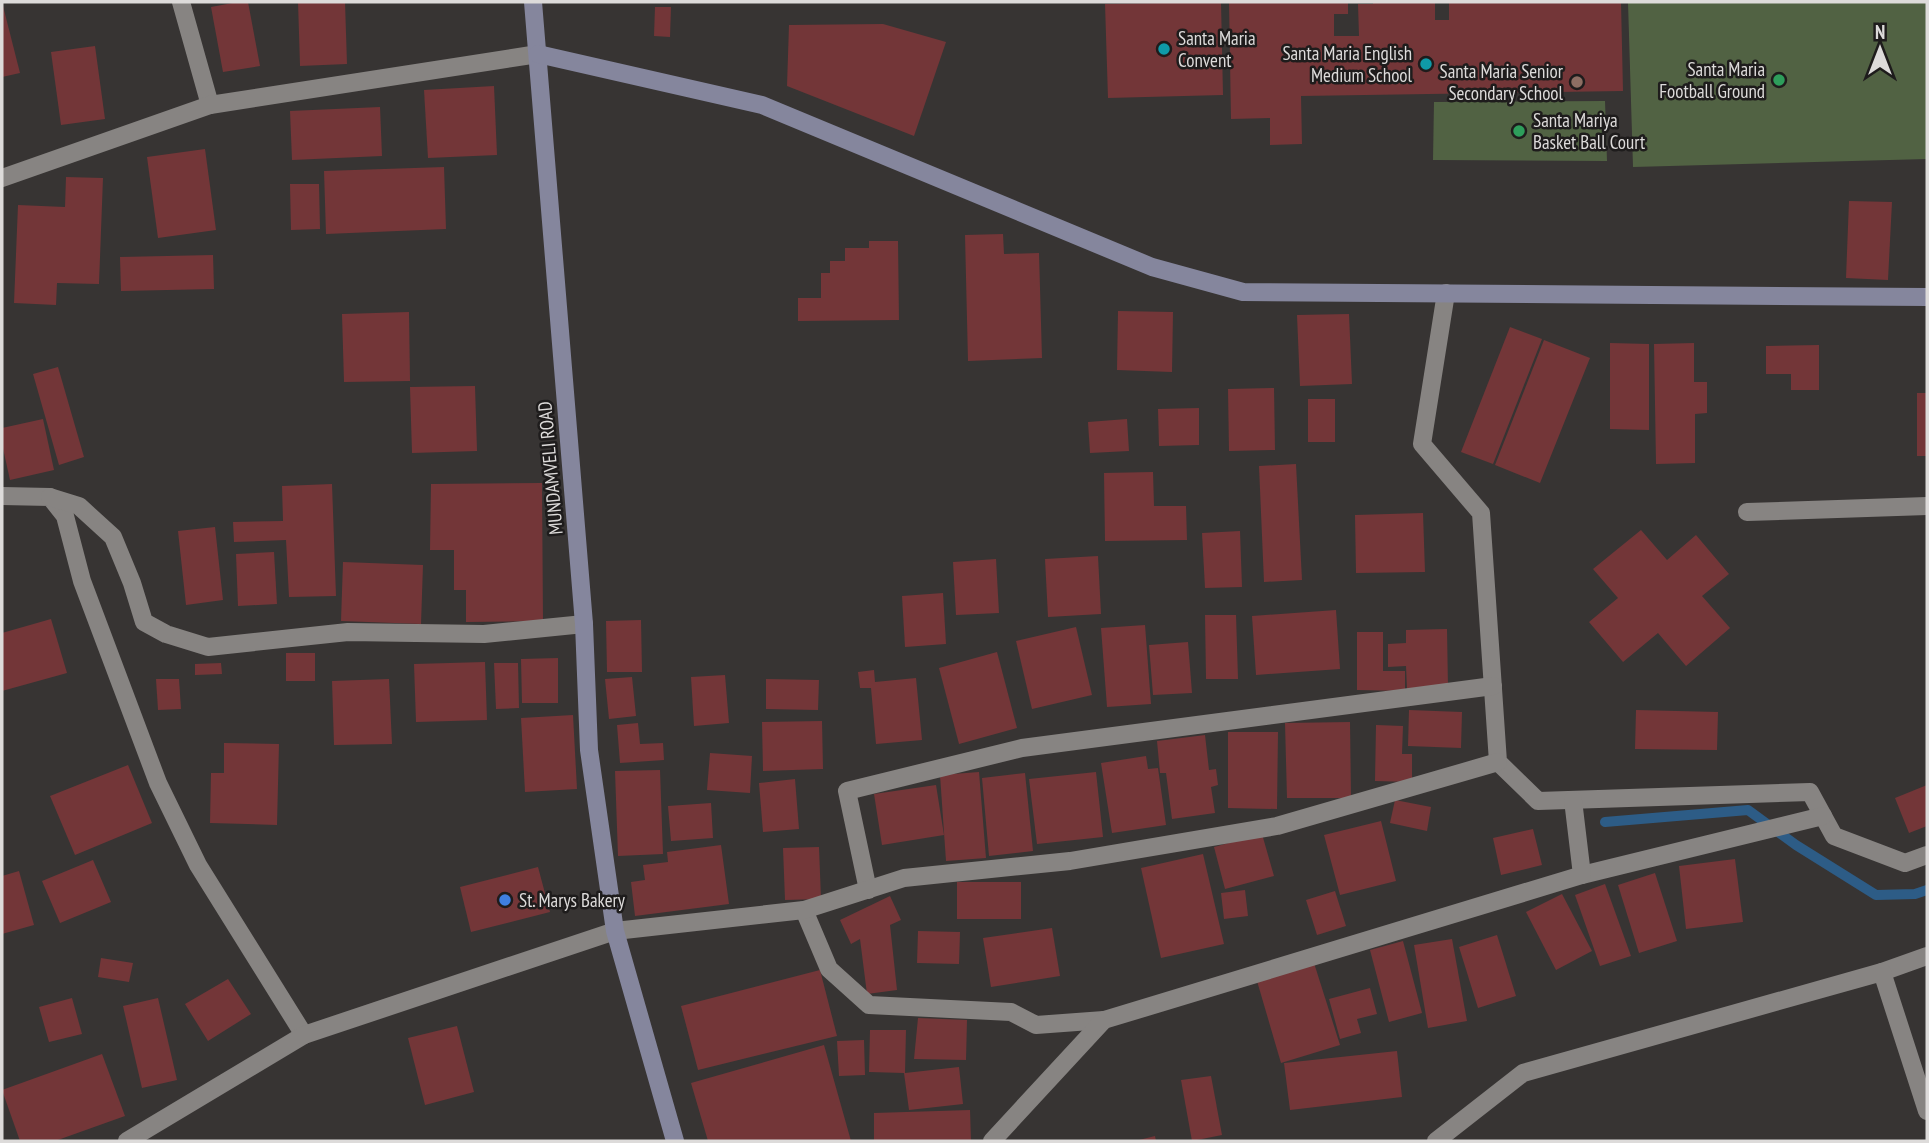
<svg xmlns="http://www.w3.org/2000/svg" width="1929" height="1143" viewBox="0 0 1929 1143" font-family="'PT Sans Narrow',sans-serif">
<rect width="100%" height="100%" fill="#373433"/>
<g fill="#516243">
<polygon points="1628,2 1927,2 1927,159 1633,167"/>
<polygon points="1605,101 1607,161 1433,160 1434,102"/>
</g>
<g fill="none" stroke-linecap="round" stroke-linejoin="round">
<polyline stroke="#2d5c86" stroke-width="10" points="1605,822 1748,810 1796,845 1876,895 1915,894 1927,890"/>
</g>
<g fill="#733638">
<polygon points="2,2 20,73 2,77"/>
<polygon points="238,2 248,2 260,66 223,72 211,7"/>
<polygon points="298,2 345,2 347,64 300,66"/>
<polygon points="1221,2 1223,95 1108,98 1105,4"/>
<polygon points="1229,2 1348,2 1348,14 1334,14 1334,36 1359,36 1358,4 1373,4 1373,2 1435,2 1435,20 1449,20 1449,2 1621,2 1623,91 1301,96 1302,144 1270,145 1270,118 1231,119"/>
<polygon points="655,7 671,7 670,37 654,36"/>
<polygon points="883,24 946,42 914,136 787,86 789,25"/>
<polygon points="95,46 105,119 61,125 51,52"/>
<polygon points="494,86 497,155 428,158 424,90"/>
<polygon points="380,107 382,156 292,160 290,111"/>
<polygon points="205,149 216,230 158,238 147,157"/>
<polygon points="444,167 446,229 326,234 324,171"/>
<polygon points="66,177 103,178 99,284 57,283 56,305 14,303 18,205 65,207"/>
<polygon points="290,184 319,184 320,229 291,230"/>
<polygon points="1849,201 1892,202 1888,280 1846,278"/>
<polygon points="1003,234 1004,254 1039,253 1042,358 968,361 965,235"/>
<polygon points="869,241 898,241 899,320 798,321 798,298 821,298 821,273 830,273 830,261 845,261 845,248 869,248"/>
<polygon points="213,255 214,289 121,291 120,257"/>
<polygon points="1118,311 1173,312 1172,372 1117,370"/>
<polygon points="409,312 410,381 344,382 342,314"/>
<polygon points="1349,314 1352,384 1300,386 1297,315"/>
<polygon points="1510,327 1542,339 1493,464 1461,452"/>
<polygon points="1544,340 1590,358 1540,483 1495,465"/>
<polygon points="1610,343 1649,344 1649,430 1610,429"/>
<polygon points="1694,343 1694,382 1707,382 1707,413 1695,414 1695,463 1656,464 1654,344"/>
<polygon points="1819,345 1819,390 1791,390 1791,374 1766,374 1766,346"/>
<polygon points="58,367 84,457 59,465 33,374"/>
<polygon points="475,386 477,451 412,453 410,387"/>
<polygon points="1274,388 1275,450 1229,451 1228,389"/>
<rect x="1917" y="393" width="10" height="63"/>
<rect x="1308" y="399" width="27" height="43"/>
<polygon points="1199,408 1199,445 1159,446 1158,409"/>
<polygon points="43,419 54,470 10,480 2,444 2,428"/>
<polygon points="1127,419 1129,451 1090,453 1088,422"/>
<polygon points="1296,464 1302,580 1264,582 1259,466"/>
<polygon points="1153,472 1154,506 1186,506 1187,540 1105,541 1104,473"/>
<polygon points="542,483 543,621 466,622 466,590 454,590 454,550 430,550 431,484"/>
<polygon points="332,484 336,596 289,597 286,540 234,542 233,522 283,521 282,486"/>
<polygon points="1423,513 1425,572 1356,573 1355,515"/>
<polygon points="215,527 223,600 186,605 178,531"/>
<polygon points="1641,530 1667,560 1696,535 1729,574 1702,596 1730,628 1686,666 1658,633 1623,662 1589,622 1618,598 1593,569"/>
<polygon points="1240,531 1242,587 1205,588 1202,533"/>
<polygon points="274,552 277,604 238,606 236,554"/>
<polygon points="1098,556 1101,614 1048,617 1045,559"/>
<polygon points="996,559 999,613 956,615 953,562"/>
<polygon points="343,562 423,565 421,624 341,621"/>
<polygon points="943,593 946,644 905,647 902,596"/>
<polygon points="1336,610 1340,669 1256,675 1252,616"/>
<polygon points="1205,615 1236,615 1238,679 1206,679"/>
<polygon points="51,619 67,673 2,691 2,633"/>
<polygon points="641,620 642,672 607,672 606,621"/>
<polygon points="1145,625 1151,704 1107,707 1101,628"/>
<polygon points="1076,627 1092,695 1032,709 1016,641"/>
<polygon points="1447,629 1448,688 1407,689 1406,666 1388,667 1388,644 1406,643 1406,630"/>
<polygon points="1357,632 1383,632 1383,671 1405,671 1405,691 1357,690"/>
<polygon points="1188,642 1192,693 1153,695 1149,645"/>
<polygon points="997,652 1017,728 959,744 939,668"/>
<rect x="286" y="653" width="29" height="28"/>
<polygon points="558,658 558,703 522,703 521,659"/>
<polygon points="485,662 487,720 416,722 414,664"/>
<polygon points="221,663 222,674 195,675 195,664"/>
<polygon points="494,663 518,663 519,708 496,709"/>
<polygon points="874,670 875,682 916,678 922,740 876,744 871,688 860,688 858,672"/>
<polygon points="725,675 729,723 694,726 691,677"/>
<polygon points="632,677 636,716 609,719 605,679"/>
<polygon points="156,679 179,679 181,709 158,710"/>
<polygon points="389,679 392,744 334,745 332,681"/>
<polygon points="766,679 819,680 818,710 766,709"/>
<polygon points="1409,710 1462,712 1461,748 1408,746"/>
<polygon points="1636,710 1718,712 1717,750 1635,749"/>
<polygon points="573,715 577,789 525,792 521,718"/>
<polygon points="822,721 823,769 763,771 762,722"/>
<polygon points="1350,722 1351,798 1287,798 1285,723"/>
<polygon points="638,723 640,744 663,743 664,760 620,763 617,725"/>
<polygon points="1376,725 1403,726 1402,754 1412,754 1412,782 1375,781"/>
<polygon points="1228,732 1278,732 1277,809 1228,808"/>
<polygon points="1205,735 1209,770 1216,769 1218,785 1211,787 1215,813 1172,819 1166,773 1160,773 1157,741"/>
<polygon points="224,743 279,744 277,825 210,823 211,773 224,773"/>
<polygon points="710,753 752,756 750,793 707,790"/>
<polygon points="1146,756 1148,769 1158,768 1166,825 1112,833 1101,763"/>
<polygon points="128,765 152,823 75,855 50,796"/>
<polygon points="660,770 663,854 618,856 615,771"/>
<polygon points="979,772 986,858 946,861 940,775"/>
<polygon points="1096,772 1103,837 1037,844 1029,779"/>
<polygon points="1025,773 1033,851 989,856 982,778"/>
<polygon points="795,779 799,829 763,832 759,783"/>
<polygon points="936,785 944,835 882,845 874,794"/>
<polygon points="1927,785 1927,826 1909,833 1895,798"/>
<polygon points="1395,800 1431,807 1427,831 1390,823"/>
<polygon points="711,803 713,838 671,841 668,806"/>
<polygon points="1381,821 1396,881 1340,895 1324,835"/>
<polygon points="1533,829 1542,865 1501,875 1493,838"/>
<polygon points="1262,834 1274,876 1225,889 1214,847"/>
<polygon points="721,845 729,904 635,916 631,882 645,880 643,865 668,862 667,852"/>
<polygon points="819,847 821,899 785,900 783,848"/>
<polygon points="1203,854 1224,944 1161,958 1141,868"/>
<polygon points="1735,859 1743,922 1686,929 1679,866"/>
<polygon points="93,860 111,902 60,923 42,881"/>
<polygon points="538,867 550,912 471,932 460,887"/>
<polygon points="19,871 34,925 2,934 2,876"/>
<polygon points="1655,873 1677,941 1639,953 1618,885"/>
<rect x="957" y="882" width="64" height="37"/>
<polygon points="1605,884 1631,956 1600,966 1575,895"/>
<polygon points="1245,890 1248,916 1224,919 1221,893"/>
<polygon points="1335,891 1346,926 1317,935 1306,900"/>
<polygon points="1562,894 1592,951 1556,970 1526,912"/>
<polygon points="890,896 901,920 890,925 897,990 867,994 860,939 851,944 840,920"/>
<polygon points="1052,928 1060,976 991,987 983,938"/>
<polygon points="918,931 960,932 959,964 917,963"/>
<polygon points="1497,935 1516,996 1478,1008 1459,947"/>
<polygon points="1452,939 1467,1021 1428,1028 1414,945"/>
<polygon points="1403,941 1422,1013 1389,1022 1370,950"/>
<polygon points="101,958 133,963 129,982 98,977"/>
<polygon points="1314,963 1340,1045 1281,1063 1257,981"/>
<polygon points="820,970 837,1036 698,1070 681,1006"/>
<polygon points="228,979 251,1014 208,1041 185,1004"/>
<polygon points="1370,988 1377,1014 1357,1019 1361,1033 1340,1039 1329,999"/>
<polygon points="72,998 82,1034 49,1042 39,1007"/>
<polygon points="158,998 177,1080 142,1088 123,1006"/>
<polygon points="918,1018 967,1020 966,1060 914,1059"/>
<polygon points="457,1026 474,1092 425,1105 408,1038"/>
<polygon points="870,1030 906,1030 905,1073 959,1067 963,1104 909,1110 904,1073 869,1072"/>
<polygon points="864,1040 865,1075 839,1076 837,1041"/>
<polygon points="824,1045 851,1141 708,1141 691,1083"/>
<polygon points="1397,1051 1402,1097 1290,1110 1284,1063"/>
<polygon points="102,1054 125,1116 55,1141 20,1141 2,1090"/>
<polygon points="1211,1076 1222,1135 1192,1141 1181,1080"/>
<polygon points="970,1110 971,1141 874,1141 874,1113"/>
<polygon points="1155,1136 1156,1141 1140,1141 1139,1140"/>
</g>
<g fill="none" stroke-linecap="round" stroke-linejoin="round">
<g stroke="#878482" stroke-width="18">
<polyline points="181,2 210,105"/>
<polyline points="2,178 210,105 538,54"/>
<polyline points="1446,293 1422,444 1481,513 1498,762 1538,801 1810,792 1834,836 1905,863 1927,855"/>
<polyline points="2,496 50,497 65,516 82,581 158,783 198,865 304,1035"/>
<polyline points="50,497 79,506 113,537 132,583 144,622 166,634 208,647 348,632 484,634 584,624"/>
<polyline points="1747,512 1927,506"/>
<polyline points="1582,875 1823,816"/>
<polyline points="868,890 847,791 1022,748 1493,686"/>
<polyline points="804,910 829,969 869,1005 1011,1012 1036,1025 1104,1020"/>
<polyline points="615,931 804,910 904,878 1070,861 1277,826 1498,762"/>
<polyline points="1882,972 1927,956"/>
<polyline points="992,1141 1104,1020 1582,875 1573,800"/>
<polyline points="1436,1141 1523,1073 1882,972 1927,1111"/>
</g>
<polyline stroke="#878482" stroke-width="18" points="127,1141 304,1035 615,931"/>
<g stroke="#85869d" stroke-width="18">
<polyline points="533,2 584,624 589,750 615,931 675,1141"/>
<polyline points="538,54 762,105 1152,267 1243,292 1927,297"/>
</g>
</g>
<g fill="#0f9aa8" stroke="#1e1c1c" stroke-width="2.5">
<circle cx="1164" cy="49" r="7"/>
<circle cx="1426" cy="64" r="7"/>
</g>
<g fill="#2e9e5b" stroke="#1e1c1c" stroke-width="2.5">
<circle cx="1779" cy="80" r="7"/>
<circle cx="1519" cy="131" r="7"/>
</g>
<circle fill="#8d6e63" stroke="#1e1c1c" stroke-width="2.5" cx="1577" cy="82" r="7"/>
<circle fill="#3f7fe0" stroke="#1e1c1c" stroke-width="2.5" cx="505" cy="900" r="7"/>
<g text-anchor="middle" stroke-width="5" stroke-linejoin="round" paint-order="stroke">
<g font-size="19" fill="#dddbda" stroke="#1e1c1c" text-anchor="start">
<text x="1178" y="45">Santa Maria<tspan x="1178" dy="22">Convent</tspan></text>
<text x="1412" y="60" text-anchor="end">Santa Maria English<tspan x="1412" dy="22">Medium School</tspan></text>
<text x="1765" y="76" text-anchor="end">Santa Maria<tspan x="1765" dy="22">Football Ground</tspan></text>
<text x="1563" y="78" text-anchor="end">Santa Maria Senior<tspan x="1563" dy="22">Secondary School</tspan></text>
<text x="1533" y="127">Santa Mariya<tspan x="1533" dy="22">Basket Ball Court</tspan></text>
<text x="519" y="907">St. Marys Bakery</text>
</g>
<g font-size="19" fill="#dddbda" stroke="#1e1c1c">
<text transform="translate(550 468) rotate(-95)" y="7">MUNDAMVELI ROAD</text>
</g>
</g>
<rect width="1929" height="1143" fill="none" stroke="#dddbda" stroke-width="7"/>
<g transform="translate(1880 49)" stroke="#1e1c1c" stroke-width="5" paint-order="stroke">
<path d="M0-5L12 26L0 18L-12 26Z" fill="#dddbda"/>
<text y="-10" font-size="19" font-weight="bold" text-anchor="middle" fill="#dddbda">N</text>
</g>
</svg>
